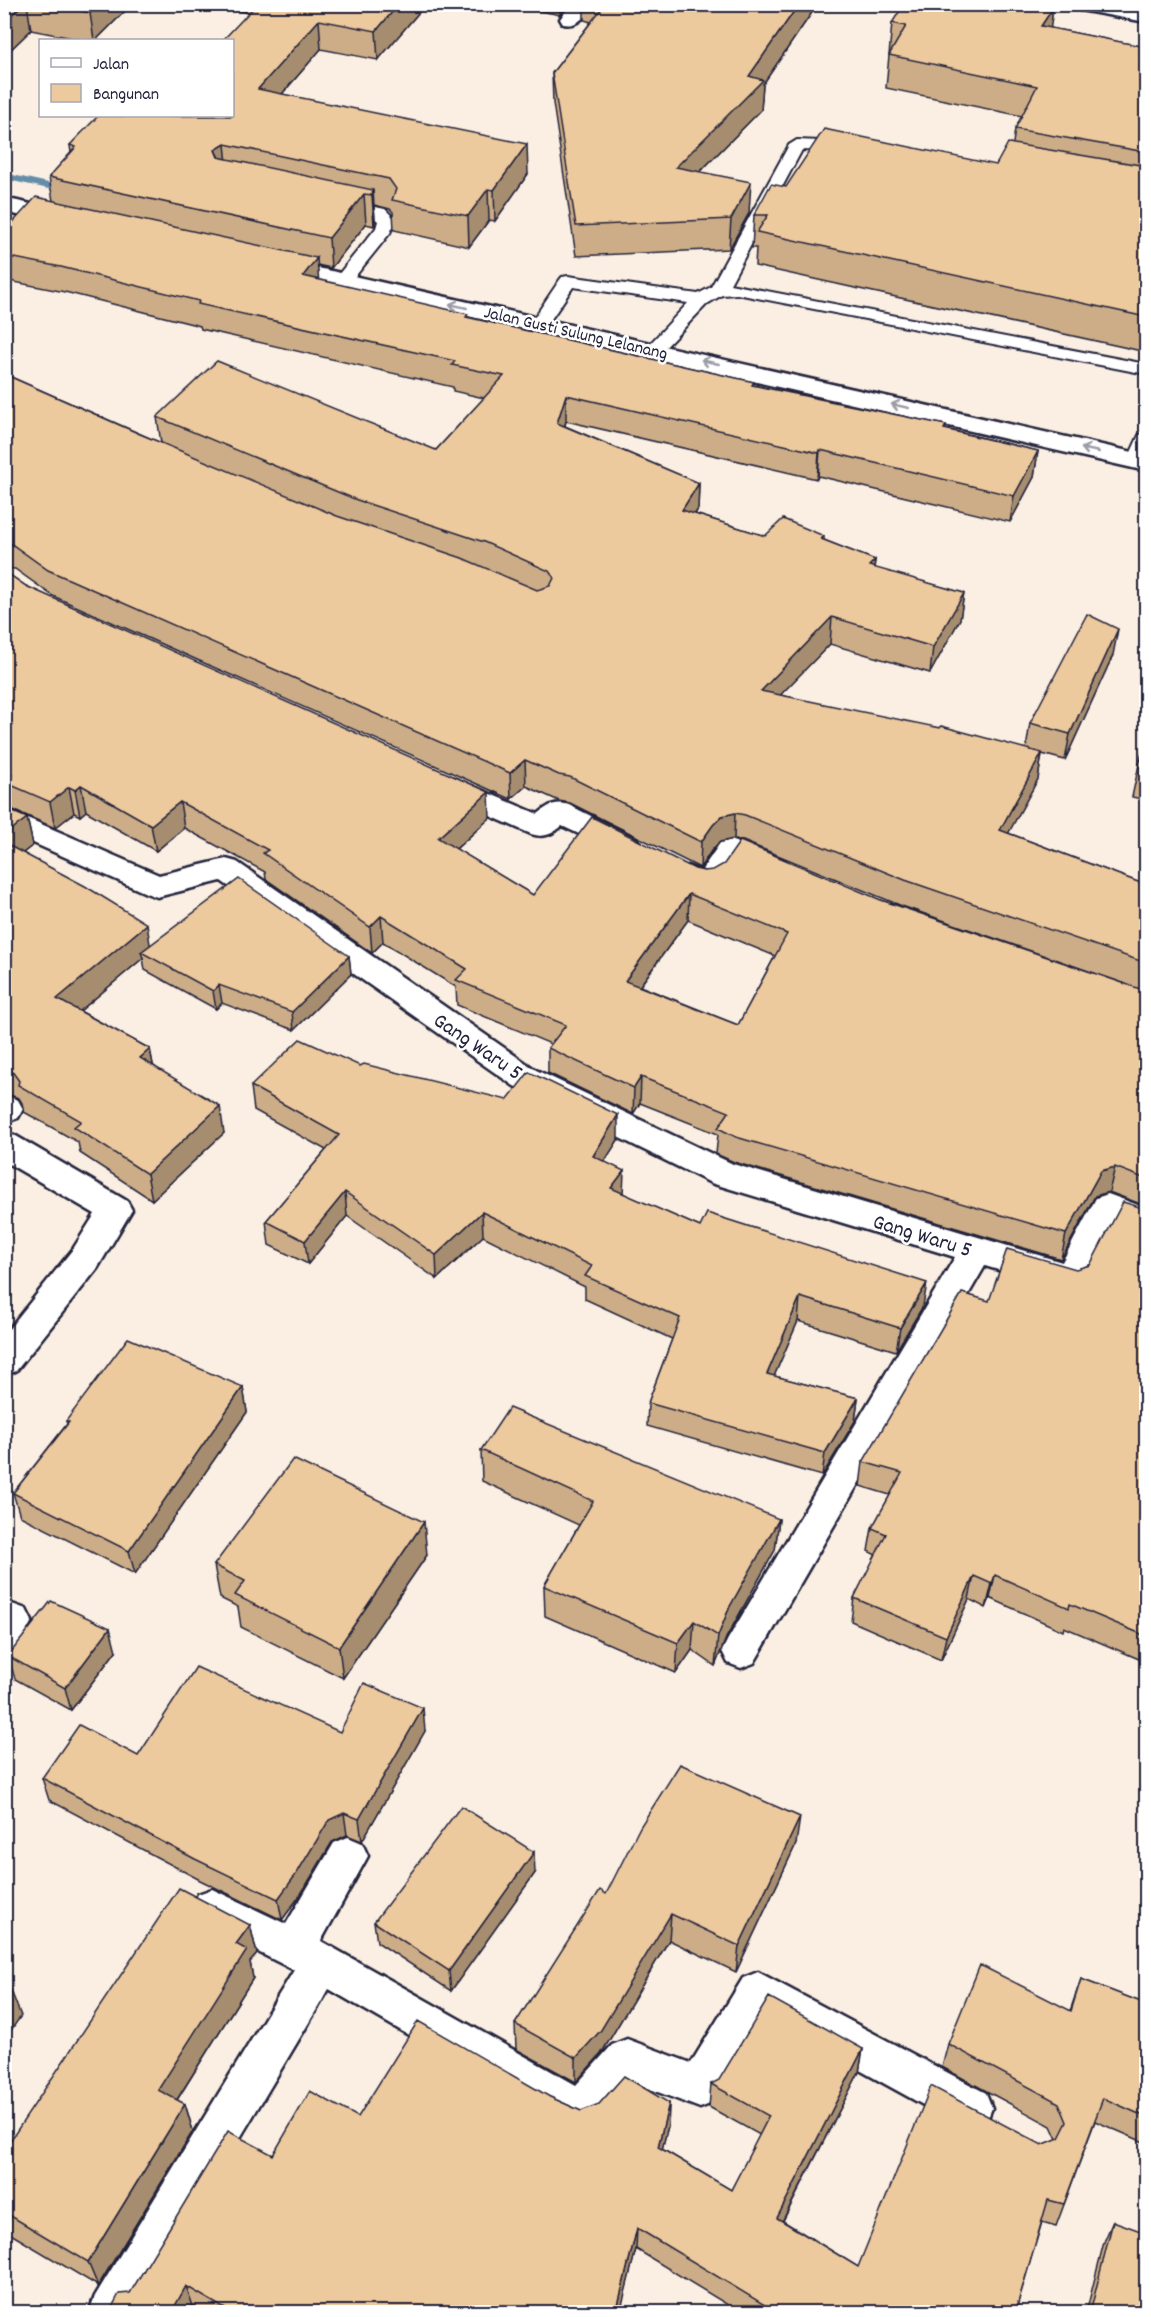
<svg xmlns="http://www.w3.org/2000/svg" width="1151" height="2317" viewBox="0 0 1151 2317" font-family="Dekko,sans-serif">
<rect width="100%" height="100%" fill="#faefe2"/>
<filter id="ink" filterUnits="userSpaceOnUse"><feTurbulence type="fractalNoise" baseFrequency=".0167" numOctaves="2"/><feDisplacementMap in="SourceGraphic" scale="12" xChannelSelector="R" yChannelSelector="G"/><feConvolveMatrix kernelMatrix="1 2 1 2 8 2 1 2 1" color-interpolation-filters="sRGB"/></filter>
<g filter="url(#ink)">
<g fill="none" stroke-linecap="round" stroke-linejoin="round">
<polygon fill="#648da9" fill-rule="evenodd" points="4,173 75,189 76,191 71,194 4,179"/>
<defs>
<g id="service">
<polygon points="797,140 845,142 853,147 845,152 802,150 730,284 1146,364 1146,374 737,294 722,295 707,304 660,353 648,353 645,349 688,303 573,287 545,328 533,328 530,324 559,281 562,277 568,276 698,294 711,287 789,145"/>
<polygon points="342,200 385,209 396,220 390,233 349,284 337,284 334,280 376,228 378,221 373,217 336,209 334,205 336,201"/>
<polygon points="1146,433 1146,459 1143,465 1129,465 1127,461 1139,435"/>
</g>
<g id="minor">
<path d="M571 4H593C585 16 579 27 563 24L560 19Z"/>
<path d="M448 776 538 814C549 805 555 801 569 805L637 839 641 846 637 853 626 856 562 826C551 835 544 838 531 834L438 793 433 786 438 779Z"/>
<polygon points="4,808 159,875 226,859 237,862 536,1070 733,1164 1062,1262 1096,1198 1108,1194 1146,1208 1146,1234 1116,1224 1083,1288 1071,1292 985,1266 754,1663 741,1668 728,1663 722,1651 728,1639 955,1257 711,1183 514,1086 221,881 157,897 146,893 4,830"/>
<path d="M731 840 785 861 789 868 785 875 774 878 737 864C724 882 716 904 691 891 683 887 678 885 673 877L677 870 688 866 701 871 720 843Z"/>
<polygon points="4,1095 18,1100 23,1109 18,1118 4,1123"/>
<polygon points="4,1133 16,1136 127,1201 132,1210 97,1269 16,1371 4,1375 4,1335 73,1249 95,1214 4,1161"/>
<polygon points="4,1601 26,1609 32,1621 17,1648 4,1652"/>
<polygon points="348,1837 362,1843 368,1856 321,1941 576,2085 612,2045 627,2039 691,2063 743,1978 758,1972 986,2093 992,2108 986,2123 971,2129 956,2123 765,2018 715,2102 700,2108 634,2083 597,2125 582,2131 552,2118 329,1989 136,2312 89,2312 95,2296 294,1970 198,1922 192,1908 198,1894 212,1889 286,1924 334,1843"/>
</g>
<g id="tertiary">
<polygon points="1070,4 1118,4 1146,10 1146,22 1080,10 1073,8"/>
<polygon points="4,198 76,214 80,219 76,224 68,226 4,212"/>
<polygon points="274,258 1146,455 1146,471 266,270 262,265 266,260"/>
</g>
</defs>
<use href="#service" stroke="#22223b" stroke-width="4"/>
<use href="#minor" stroke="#22223b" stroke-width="5"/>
<use href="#tertiary" stroke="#22223b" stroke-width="5"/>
<use href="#service" fill="#fff" fill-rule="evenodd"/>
<use href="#minor" fill="#fff" fill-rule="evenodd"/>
<use href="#tertiary" fill="#fff" fill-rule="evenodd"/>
</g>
<g fill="#ccad88" stroke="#22223b" stroke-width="1.5" fill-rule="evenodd">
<polygon points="4,4 132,4 96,40 83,40 31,30 4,56"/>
<path d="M208 4H426L378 60 321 49 282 94 528 174 495 221 489 220 469 247 394 230 393 212 390 209 374 205 375 221 374 226 366 224 331 268 317 265 318 280 468 317 753 385 946 425V429L1038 451 1034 477 1010 522 818 476 817 479 566 421 565 426 699 483 698 509 695 514 765 536H824V540L875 560 874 568 964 593 960 619 930 673 830 644 780 695 1026 749 1030 723 1113 655 1065 760 1042 754 1038 779 1008 833 1146 885V1206L1109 1192 1095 1196 1061 1259 734 1162 716 1154 718 1134 640 1103 633 1114 548 1073V1048L551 1044 457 1005 456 987 383 942 372 953 266 879 265 872 184 828 156 851 86 811 80 816 74 813 55 828 9 808 6 795 4 794V571L26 586 490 818 456 849 533 895 695 869 881 900 1126 984 902 906 743 841 734 839 720 842 711 851 700 868 570 803 559 801 526 786 511 799 53 596 15 569 4 568V374L161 443 157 417 436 450 484 398 453 391V387L201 329 200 326 65 292 4 280V232L53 201 49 177 71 153 70 145 232 116 249 13ZM688 920 775 956 738 1025 640 986Z"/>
<polygon points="505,4 569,4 560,15"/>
<polygon points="584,4 813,4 813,11 763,84 761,110 700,172 749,213 729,249 576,256 553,103 552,73 591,22 584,20"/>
<polygon points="1053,8 1050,28 1146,47 1146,352 755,266 756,248 752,248 754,215 786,187 996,165 1013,143 1015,129 1022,116 886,88 892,23"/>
<polygon points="1146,742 1146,800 1132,797 1140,760"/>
<polygon points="4,808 27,818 33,845 23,853 150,945 349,956 351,974 294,1030 222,1003 216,1009 145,970 143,958 80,1011 150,1049 153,1065 224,1133 152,1200 80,1153 78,1142 24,1112 22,1103 19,1098 4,1093"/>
<polygon points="360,1066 618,1140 604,1161 624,1194 700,1227 923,1306 896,1351 798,1321 774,1376 858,1398 855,1421 822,1476 647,1426 648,1403 672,1339 585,1299 585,1287 483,1236 437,1279 347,1216 308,1264 269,1245 266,1221 326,1150 254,1110 251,1086"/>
<polygon points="1146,1208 1146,1662 1064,1627 1063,1631 990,1598 986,1608 969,1599 941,1660 851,1621 854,1598 876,1555 868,1551 872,1528 890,1495 860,1486 863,1462 989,1301 1090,1265"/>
<polygon points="243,1387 247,1412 135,1574 20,1516 13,1493 67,1424 66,1421"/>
<polygon points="481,1450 779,1519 775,1550 726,1638 715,1666 692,1650 676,1673 545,1616 544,1586 579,1525 482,1481"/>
<polygon points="427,1555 343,1678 241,1627 238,1607 220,1598 214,1565"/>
<polygon points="116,1651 71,1710 15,1679 8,1656"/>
<polygon points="425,1731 362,1841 347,1835 332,1842 301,1894 282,1920 200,1880 49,1800 42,1778 138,1756 340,1732"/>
<polygon points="796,1844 736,1972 669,1940 601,2054 576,2082 516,2049 515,2024 606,1894"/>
<polygon points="535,1873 451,1991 377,1942 374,1922"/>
<polygon points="250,1925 257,1954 250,1962 253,1978 177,2100 185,2104 193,2131 98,2286 4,2230 4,2150"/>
<polygon points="1081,1979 1146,2004 1146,2143 1095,2121 1056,2226 1042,2222 1015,2313 741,2313 636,2249 620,2311 623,2313 204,2313 193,2306 130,2293 273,2155 358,2117 550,2097 581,2111 669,2103 668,2126 662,2149 731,2190 760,2135 709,2107 711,2084 863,2049 859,2072 783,2221 858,2267 1042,2145 1057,2139 1051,2126 942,2067 948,2044 1070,2011"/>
<polygon points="1113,2221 1146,2313 1086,2313 1104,2242"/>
</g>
<g fill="#a68d6f" stroke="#22223b" stroke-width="1.5">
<polygon points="23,4 27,4 31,30 4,56 4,22"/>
<polygon points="99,4 132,4 96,40 94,40 90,13"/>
<polygon points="399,4 426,4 378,60 376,31"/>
<polygon points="560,4 569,4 560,15"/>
<polygon points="799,4 813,4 813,11 763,84 761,110 675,197 676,167 749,76"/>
<polygon points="1053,8 1049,40 1041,26"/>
<polygon points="319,20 321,49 261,118 258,89"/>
<polygon points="225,144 228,174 215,150"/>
<polygon points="527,144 528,174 495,221 494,190"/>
<polygon points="751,182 749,213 729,249 731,219"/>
<polygon points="488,189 489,220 469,247 468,216"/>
<polygon points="373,190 375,221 374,226 372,195"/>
<polygon points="364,194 366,224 331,268 329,238"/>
<polygon points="317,258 319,284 303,276"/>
<polygon points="566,395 566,421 557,449 557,423"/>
<polygon points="820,450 818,476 817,479 819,453"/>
<polygon points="1038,451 1034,477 1010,522 1014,496"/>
<polygon points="699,483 698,509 681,536 682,510"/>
<polygon points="875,560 872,586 869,566"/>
<polygon points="964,593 960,619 930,673 933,647"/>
<polygon points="832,617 830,644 759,717 761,691"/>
<polygon points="1118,629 1113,655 1065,760 1070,734"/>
<polygon points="1042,753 1038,779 996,856 1000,830"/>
<polygon points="525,760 526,786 511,799 510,773"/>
<polygon points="81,785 86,811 80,816 75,790"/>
<polygon points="69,787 74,813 55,828 50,802"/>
<polygon points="489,792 490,818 439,864 438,838"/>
<polygon points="180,802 184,828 156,851 151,825"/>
<polygon points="735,813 734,839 720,842 711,851 700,868 701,842 713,825 722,816"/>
<polygon points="27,818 33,845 5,867 4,835"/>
<polygon points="689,894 688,920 625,1006 625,981"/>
<polygon points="381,916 383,942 372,953 370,927"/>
<polygon points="147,924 151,951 141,952 143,958 62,1026 57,999"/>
<polygon points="349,956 351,974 294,1030 292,1012"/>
<polygon points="219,985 222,1003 216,1009 213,991"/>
<polygon points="150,1049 155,1075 140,1058"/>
<polygon points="641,1077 640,1103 633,1114 634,1088"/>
<polygon points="220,1106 224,1133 152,1200 147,1174"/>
<polygon points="618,1115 618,1140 593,1180 593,1156"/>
<polygon points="1115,1167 1109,1192 1095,1196 1061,1259 1066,1234 1101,1171"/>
<polygon points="624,1171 623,1195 611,1188"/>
<polygon points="345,1192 347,1216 308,1264 305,1241"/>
<polygon points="482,1212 483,1236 437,1279 436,1255"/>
<polygon points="927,1283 923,1306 896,1351 900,1328"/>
<polygon points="800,1297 798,1321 765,1397 767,1374"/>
<polygon points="243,1387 247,1412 135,1574 129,1551"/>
<polygon points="858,1398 855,1421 822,1476 825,1453"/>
<polygon points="779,1519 775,1550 726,1638 715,1666 718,1636 729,1608"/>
<polygon points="424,1522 427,1555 343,1678 339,1647"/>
<polygon points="995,1575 990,1598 986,1608 992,1584"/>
<polygon points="974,1576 969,1599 941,1660 946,1637"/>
<polygon points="694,1621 692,1650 676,1673 678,1643"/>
<polygon points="110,1628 116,1651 71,1710 65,1688"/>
<polygon points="423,1708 425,1731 362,1841 359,1819"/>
<polygon points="344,1813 347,1835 332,1842 301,1894 282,1920 278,1899 329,1820"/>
<polygon points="800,1817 796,1844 736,1972 739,1946"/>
<polygon points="534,1852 535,1873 451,1991 449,1971"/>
<polygon points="671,1914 669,1940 601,2054 576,2082 576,2058"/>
<polygon points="250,1925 257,1954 250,1962 253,1978 166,2117 158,2090 236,1944"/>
<polygon points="10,1988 21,2016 4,2040 4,1996"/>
<polygon points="863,2049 859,2072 773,2239 777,2218"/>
<polygon points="669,2103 668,2126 657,2169 658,2147"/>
<polygon points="185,2104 193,2131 98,2286 88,2262"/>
<polygon points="637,2228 636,2249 620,2313 617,2309"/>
<polygon points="186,2286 193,2306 189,2313 171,2313"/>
</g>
<g fill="#edc99e" stroke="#22223b" stroke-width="1.5" fill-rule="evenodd">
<polygon points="4,4 23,4 4,22"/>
<polygon points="45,4 99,4 90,13"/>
<polygon points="257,4 399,4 376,31 319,20 258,89 527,144 494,190 488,189 468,216 392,200 396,189 389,179 225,144 215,150 218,157 373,190 372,195 364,194 329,238 49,177 76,147 70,145 98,116 232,116 232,40 223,40"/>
<polygon points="605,4 799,4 749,76 763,80 676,167 751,182 731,219 576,226 552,73"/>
<polygon points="904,4 1036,4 1053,8 1041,26 1146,47 1146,152 1015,129 1037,86 889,55 906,26 892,23"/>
<polygon points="824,129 996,165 1008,143 1146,166 1146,317 757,232 768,215 754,215 771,184 786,187"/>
<polygon points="36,197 317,258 303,276 468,314 466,317 754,382 752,385 946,425 944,429 1038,451 1014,496 820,450 819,453 566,395 557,423 699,483 682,510 765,536 783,519 824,536 821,539 875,560 869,566 964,593 933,647 832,617 761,691 940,728 941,726 1042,753 1000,830 1146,885 1146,963 905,880 745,815 735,813 722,816 713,825 701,842 570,777 559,775 525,760 510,773 48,570 10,543 4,542 4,374 140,434 337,516 462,558 537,590 550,586 554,578 549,571 484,542 357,500 157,417 217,361 436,450 504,376 452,365 455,361 198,304 199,301 61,267 4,256 4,232"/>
<path d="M4 571 26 586 489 792 438 838 533 895 592 817 695 869 704 871 713 870 724 864 740 841 881 900 1146 991V1179L1115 1167 1101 1171 1066 1234 736 1137 718 1128 729 1112 641 1077 634 1088 548 1048 566 1025 456 980 467 969 381 916 370 927 263 853 268 850 180 802 151 825 81 785 75 790 69 787 50 802 4 782V780L12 775 4 771ZM689 894 787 934 738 1025 625 981Z"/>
<polygon points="1087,614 1118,629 1070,734 1030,723"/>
<polygon points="1146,742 1146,762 1140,760"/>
<polygon points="4,808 27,818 4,835"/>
<polygon points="4,843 85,886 147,924 57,999 150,1049 140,1058 220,1106 147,1174 74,1127 81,1121 18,1085 19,1081 12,1071 4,1068"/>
<polygon points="239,879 349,956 292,1012 219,985 213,991 141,952"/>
<polygon points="300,1039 360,1066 364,1064 507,1100 529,1072 618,1115 593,1156 624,1171 611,1188 700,1227 707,1213 927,1283 900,1328 800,1297 767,1374 858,1398 825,1453 648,1403 680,1318 585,1276 592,1266 482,1212 436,1255 345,1192 305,1241 266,1221 339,1135 251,1086"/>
<polygon points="1123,1202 1146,1209 1146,1636 1070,1604 1069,1608 995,1575 992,1584 974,1576 946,1637 854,1598 886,1534 872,1528 902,1473 863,1462 962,1293 989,1301 1007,1249 1076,1269 1090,1265"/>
<polygon points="128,1338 243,1387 129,1551 13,1493 69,1422 66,1421"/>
<polygon points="509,1408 779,1519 729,1608 718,1636 694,1621 678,1643 544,1586 593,1501 481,1450"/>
<polygon points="293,1459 424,1522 339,1647 235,1595 245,1581 214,1565"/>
<polygon points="51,1601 110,1628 65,1688 8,1656"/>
<polygon points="196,1667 340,1732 364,1683 423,1708 359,1819 344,1813 329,1820 297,1873 278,1899 195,1859 42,1778 79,1725 138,1756"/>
<polygon points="680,1764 800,1817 739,1946 671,1914 601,2030 576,2058 515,2024 600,1890 606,1894 640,1827"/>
<polygon points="461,1806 534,1852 449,1971 374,1922"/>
<polygon points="179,1888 250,1925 236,1944 247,1950 158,2090 185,2104 88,2262 4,2212 4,2150"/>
<polygon points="980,1965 1071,2011 1081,1979 1146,2004 1146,2117 1103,2098 1064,2204 1048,2200 1015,2313 778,2313 637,2228 617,2309 623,2313 232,2313 186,2286 171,2313 109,2313 119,2294 130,2293 228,2131 273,2155 310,2091 358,2117 418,2021 550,2097 581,2111 599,2104 624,2076 669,2103 658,2147 731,2190 769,2116 711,2084 719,2080 769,1997 863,2049 777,2218 858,2267 931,2086 1042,2145 1059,2138 1067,2122 1059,2103 948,2044"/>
<polygon points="4,1985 10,1988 4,1996"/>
<polygon points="1113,2221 1146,2233 1146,2313 1090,2313"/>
</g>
<defs><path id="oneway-shaft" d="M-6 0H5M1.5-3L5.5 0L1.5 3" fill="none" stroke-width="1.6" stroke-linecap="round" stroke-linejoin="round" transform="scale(1.5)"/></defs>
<g stroke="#9c9ca7">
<use href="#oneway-shaft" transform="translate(458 306) rotate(-167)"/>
<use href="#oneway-shaft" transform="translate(710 362) rotate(-167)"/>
<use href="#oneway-shaft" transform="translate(900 406) rotate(-167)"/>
<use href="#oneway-shaft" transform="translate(1090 450) rotate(-167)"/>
</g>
</g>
<g text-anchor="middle" stroke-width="5" stroke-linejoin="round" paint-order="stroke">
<g font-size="18" fill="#22223b" stroke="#fff">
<text transform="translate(576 332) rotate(13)" y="6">Jalan Gusti Sulung Lelanang</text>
</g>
<g font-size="22" fill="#22223b" stroke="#fff">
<text transform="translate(479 1045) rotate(34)" y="8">Gang Waru 5</text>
<text transform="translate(923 1234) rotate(17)" y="8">Gang Waru 5</text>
</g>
</g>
<rect width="1151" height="2317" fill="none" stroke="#fff" stroke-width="24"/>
<rect x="12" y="12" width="1127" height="2293" fill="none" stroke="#22223b" stroke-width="2" filter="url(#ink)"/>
<rect x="39" y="39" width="195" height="78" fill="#ffffff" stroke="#a7a7b1" stroke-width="1.5"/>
<rect x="51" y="58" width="30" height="9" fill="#ffffff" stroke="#a7a7b1" stroke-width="1.5"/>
<text x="93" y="69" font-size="18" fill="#22223b">Jalan</text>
<rect x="51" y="84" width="30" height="18" fill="#edc99e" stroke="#a7a7b1" stroke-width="1.5"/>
<text x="93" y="99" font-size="18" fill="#22223b">Bangunan</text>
</svg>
